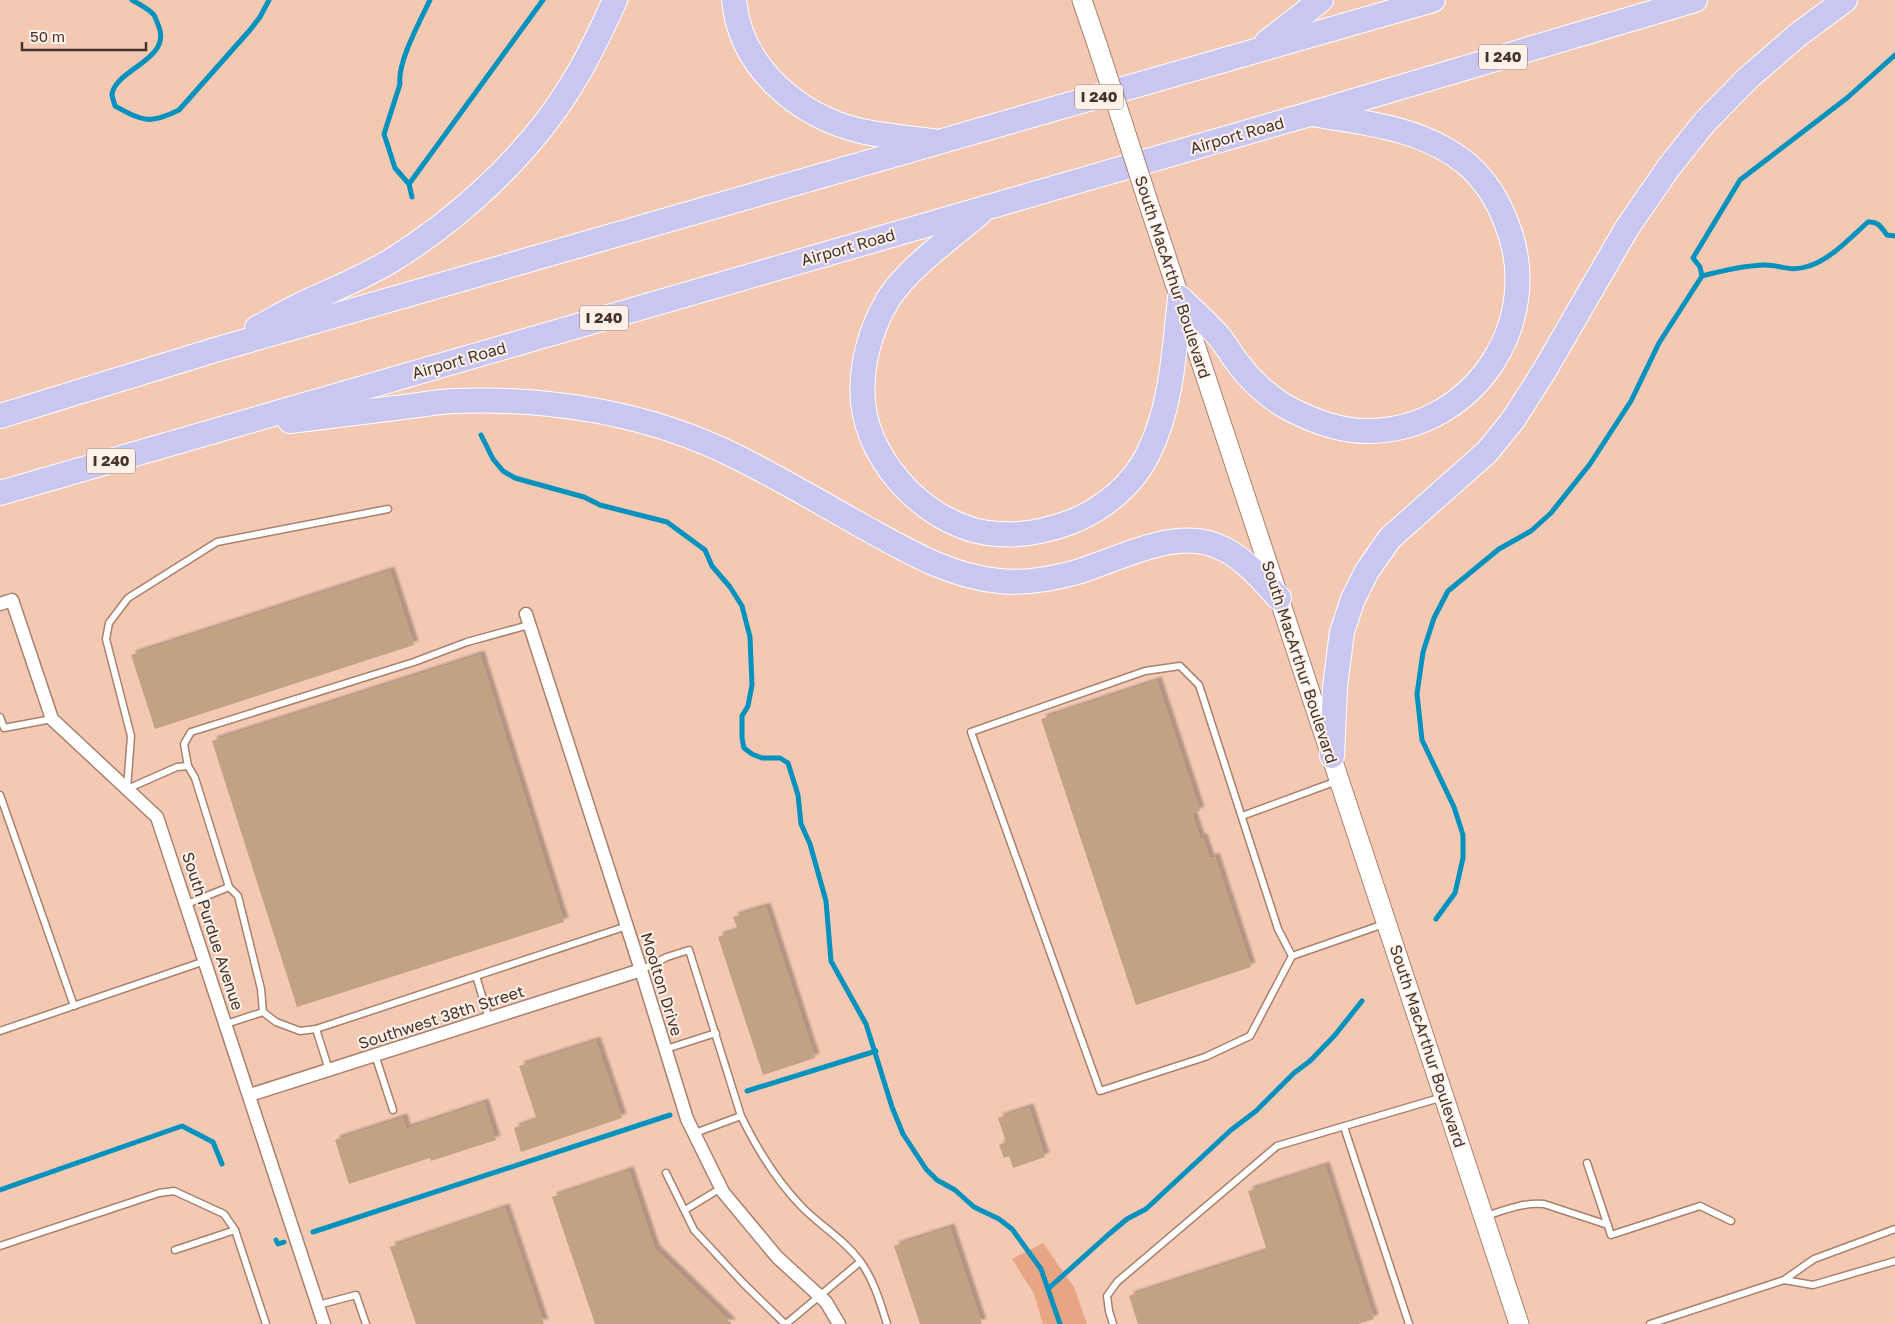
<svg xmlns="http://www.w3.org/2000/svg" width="1895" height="1324" viewBox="0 0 1895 1324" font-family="'Golos Text',sans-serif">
<defs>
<filter id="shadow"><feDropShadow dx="4.5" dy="-4.5" stdDeviation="1" flood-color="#0004"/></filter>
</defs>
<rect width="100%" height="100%" fill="#f4c9b3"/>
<polygon fill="#e7a583" points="1043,1243 1074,1287 1087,1324 1043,1324 1034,1294 1012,1259"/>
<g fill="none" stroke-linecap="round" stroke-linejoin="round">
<g stroke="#0292bd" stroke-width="5">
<path d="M132 0C139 4 147 8 152 13 156 16 157 23 159 27 171 60 116 69 112 94 112 97 114 102 115 106 143 121 149 125 179 110L250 30 260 17 269 0"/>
<polyline points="409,184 543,0"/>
<path d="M412 197 409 184 395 168 384 134 400 84C397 63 420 21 430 0"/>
<path d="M1702 276C1721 271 1743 266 1763 265 1780 264 1789 273 1809 266 1831 259 1850 238 1868 222 1878 221 1881 227 1887 235L1895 236"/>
<polyline points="481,435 493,459 503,471 515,478 584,497 600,505 667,522 705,550 712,566 730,587 742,606 750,637 752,685 748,706 742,716 742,738 744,748 752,754 762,758 780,758 788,763 798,795 801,824 810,844 826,901 831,961 866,1024 892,1107 903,1134 926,1169 937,1180 955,1190 974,1207 999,1219 1012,1229 1041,1269 1060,1324"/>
<polyline points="1436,919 1455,893 1463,858 1463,835 1454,807 1422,740 1417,694 1423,652 1434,618 1448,591 1499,549 1531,531 1551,513 1590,464 1631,401 1659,343 1702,276 1700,267 1693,258 1740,180 1847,98 1895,55"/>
<polyline points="747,1091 876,1051"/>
<polyline points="0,1190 182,1126 213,1142 222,1164"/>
<polyline points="313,1232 670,1115"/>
<polyline points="276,1240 278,1244 284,1242"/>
<polyline points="1049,1288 1108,1235 1127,1219 1146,1209 1231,1130 1256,1111 1294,1073 1310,1061 1335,1035 1362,1001"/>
</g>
</g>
<g fill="#c1a282" filter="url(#shadow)">
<polygon points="390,571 414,645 155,729 131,655"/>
<polygon points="480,655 564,922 297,1007 212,741"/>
<polygon points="1157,681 1200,811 1192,814 1200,838 1203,838 1210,859 1215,857 1251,967 1136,1005 1041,719"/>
<polygon points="766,907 815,1058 763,1075 718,937 738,930 733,917"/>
<polygon points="596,1041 622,1118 521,1152 514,1128 537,1120 519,1066"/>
<polygon points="484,1103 496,1140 431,1161 430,1158 349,1184 335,1140 403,1118 406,1129"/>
<polygon points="1029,1108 1045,1157 1013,1168 1009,1156 1004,1158 999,1145 1006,1142 998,1118"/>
<polygon points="1325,1166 1374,1319 1358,1324 1138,1324 1129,1296 1267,1251 1248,1191"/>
<polygon points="629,1171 655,1249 732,1324 595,1324 552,1197"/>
<polygon points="505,1208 544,1324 416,1324 390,1247"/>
<polygon points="950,1228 982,1324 920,1324 894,1246"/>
</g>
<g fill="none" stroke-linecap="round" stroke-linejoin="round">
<defs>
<g id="service">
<polyline points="0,717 4,728 52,719"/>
<polyline points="188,766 184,744 191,732 414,662 467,642 529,625"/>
<polyline points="0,795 74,1006"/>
<polyline points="1242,816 1337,781"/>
<polyline points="229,887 195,778 188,766 177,767 127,789 131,736 106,639 109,623 128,598 217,542 388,509"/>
<polyline points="187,904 229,887 238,896 261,989 263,1012"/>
<polyline points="1292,956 1250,1036 1205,1057 1100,1091 971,732 1145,671 1180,666 1199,685 1278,929 1292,956 1384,924"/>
<path d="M641 970 667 957 689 950 741 1116C757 1149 776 1180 801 1206 819 1225 844 1239 860 1261 874 1280 880 1302 887 1324"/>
<polyline points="476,976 489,1019"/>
<polyline points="226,1024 263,1012 276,1022 300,1031 316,1029 627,926"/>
<polyline points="316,1029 329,1070"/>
<polyline points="0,1031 205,961"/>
<polyline points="666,1049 716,1033"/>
<polyline points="375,1055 393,1110"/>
<polyline points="1344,1127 1409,1324"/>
<polyline points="695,1133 741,1116"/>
<polyline points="1587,1163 1611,1235 1700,1206 1731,1221"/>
<polyline points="666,1173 694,1230 743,1283 785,1324"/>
<polyline points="685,1210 721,1188"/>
<path d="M1486 1216C1505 1210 1524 1202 1544 1204L1608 1225"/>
<polyline points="0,1246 159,1193 174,1191 224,1214 235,1230 266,1324"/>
<polyline points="175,1250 235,1230"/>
<polyline points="1784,1280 1813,1285 1895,1261"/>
<polyline points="318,1305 356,1295 366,1324"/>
<polyline points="786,1324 860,1262"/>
<polyline points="1113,1324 1109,1311 1107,1296 1117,1282 1277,1146 1443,1097"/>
<polyline points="1650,1324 1784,1280 1814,1259 1895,1229"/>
</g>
<g id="minor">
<polyline points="0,604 12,600 52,719 157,817 324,1324"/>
<polyline points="526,614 641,970 687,1119 723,1192 777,1257 826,1302 839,1324"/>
<polyline points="250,1095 641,970"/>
</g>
<g id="secondary">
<polyline points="1082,0 1098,47"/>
<polyline points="1151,211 1519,1324"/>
</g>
<g id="motorway">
<path d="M734 0C740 67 798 116 861 131 884 136 909 138 932 141"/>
<polyline points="1267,42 1321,0"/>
<path d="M980 213C951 238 910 266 889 298 870 329 860 366 863 402 869 467 934 531 998 534 1023 536 1047 531 1071 522 1102 510 1133 485 1148 454 1172 406 1174 351 1180 298"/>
<path d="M1180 298C1193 311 1209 324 1221 339 1228 348 1233 358 1241 367 1253 383 1273 400 1290 409 1315 422 1344 432 1371 431 1477 428 1546 318 1506 222 1498 201 1485 180 1468 165 1425 129 1369 123 1317 115"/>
<path d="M257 328C271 321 285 312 300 305 330 291 360 279 389 262 459 219 529 155 572 84 589 57 602 29 615 0"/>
<polyline points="0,416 215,350 1433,0"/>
<path d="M290 421C325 417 360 412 395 408 414 406 434 402 453 401 550 397 649 413 737 457 779 478 820 502 862 526 906 550 948 576 999 581 1025 584 1052 579 1077 572 1123 558 1178 525 1224 549 1246 560 1263 581 1279 598"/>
<polyline points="0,493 1310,114 1695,0"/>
<polyline points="1332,756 1335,687 1342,632 1353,599 1367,571 1390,538 1487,452 1513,420 1543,373 1627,228 1669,167 1704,123 1748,78 1799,34 1845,0"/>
</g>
</defs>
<use href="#service" stroke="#a8816d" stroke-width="9"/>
<use href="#minor" stroke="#a8816d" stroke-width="15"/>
<use href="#secondary" stroke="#a8816d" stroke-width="21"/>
<use href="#motorway" stroke="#fff" stroke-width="26"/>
<use href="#service" stroke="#fff" stroke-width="6"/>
<use href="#minor" stroke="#fff" stroke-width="12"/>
<use href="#secondary" stroke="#fff" stroke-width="19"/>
<use href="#motorway" stroke="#c9c7f0" stroke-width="24"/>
<defs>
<polyline id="secondary-bridge" points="1098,47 1151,211"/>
</defs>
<use href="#secondary-bridge" stroke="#a8816d" stroke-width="21" stroke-linecap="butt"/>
<use href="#secondary-bridge" stroke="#fff" stroke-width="19"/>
</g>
<g text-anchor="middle" stroke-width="4" stroke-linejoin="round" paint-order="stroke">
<g fill="#fef1ea" stroke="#7c6c64" stroke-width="1">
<rect x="1479" y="44.5" width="48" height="25" rx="4"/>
<rect x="1075" y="84.5" width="48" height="25" rx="4"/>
<rect x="580" y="305.5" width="48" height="25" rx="4"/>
<rect x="87" y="448.5" width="48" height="25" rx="4"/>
</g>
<g font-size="15" font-weight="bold" fill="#44332a">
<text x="1503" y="62">I 240</text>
<text x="1099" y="102">I 240</text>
<text x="604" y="323">I 240</text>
<text x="111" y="466">I 240</text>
</g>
<g font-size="16" fill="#44332a" stroke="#fef1ea">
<text transform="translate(1237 135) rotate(-16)" y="6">Airport Road</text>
<text transform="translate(848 247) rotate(-16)" y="6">Airport Road</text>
<text transform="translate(1173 277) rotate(72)" y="6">South MacArthur Boulevard</text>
<text transform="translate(459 360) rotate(-16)" y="6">Airport Road</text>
<text transform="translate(1300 662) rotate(72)" y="6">South MacArthur Boulevard</text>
<text transform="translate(213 931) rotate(72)" y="6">South Purdue Avenue</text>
<text transform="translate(662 984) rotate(73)" y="6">Moolton Drive</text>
<text transform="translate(441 1017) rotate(-18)" y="6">Southwest 38th Street</text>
<text transform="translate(1428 1046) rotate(72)" y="6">South MacArthur Boulevard</text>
</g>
</g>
<path d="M22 42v8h124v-8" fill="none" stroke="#44332a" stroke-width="2.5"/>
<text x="30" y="42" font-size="15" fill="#44332a" stroke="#fef1ea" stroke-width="4" paint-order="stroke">50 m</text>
</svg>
